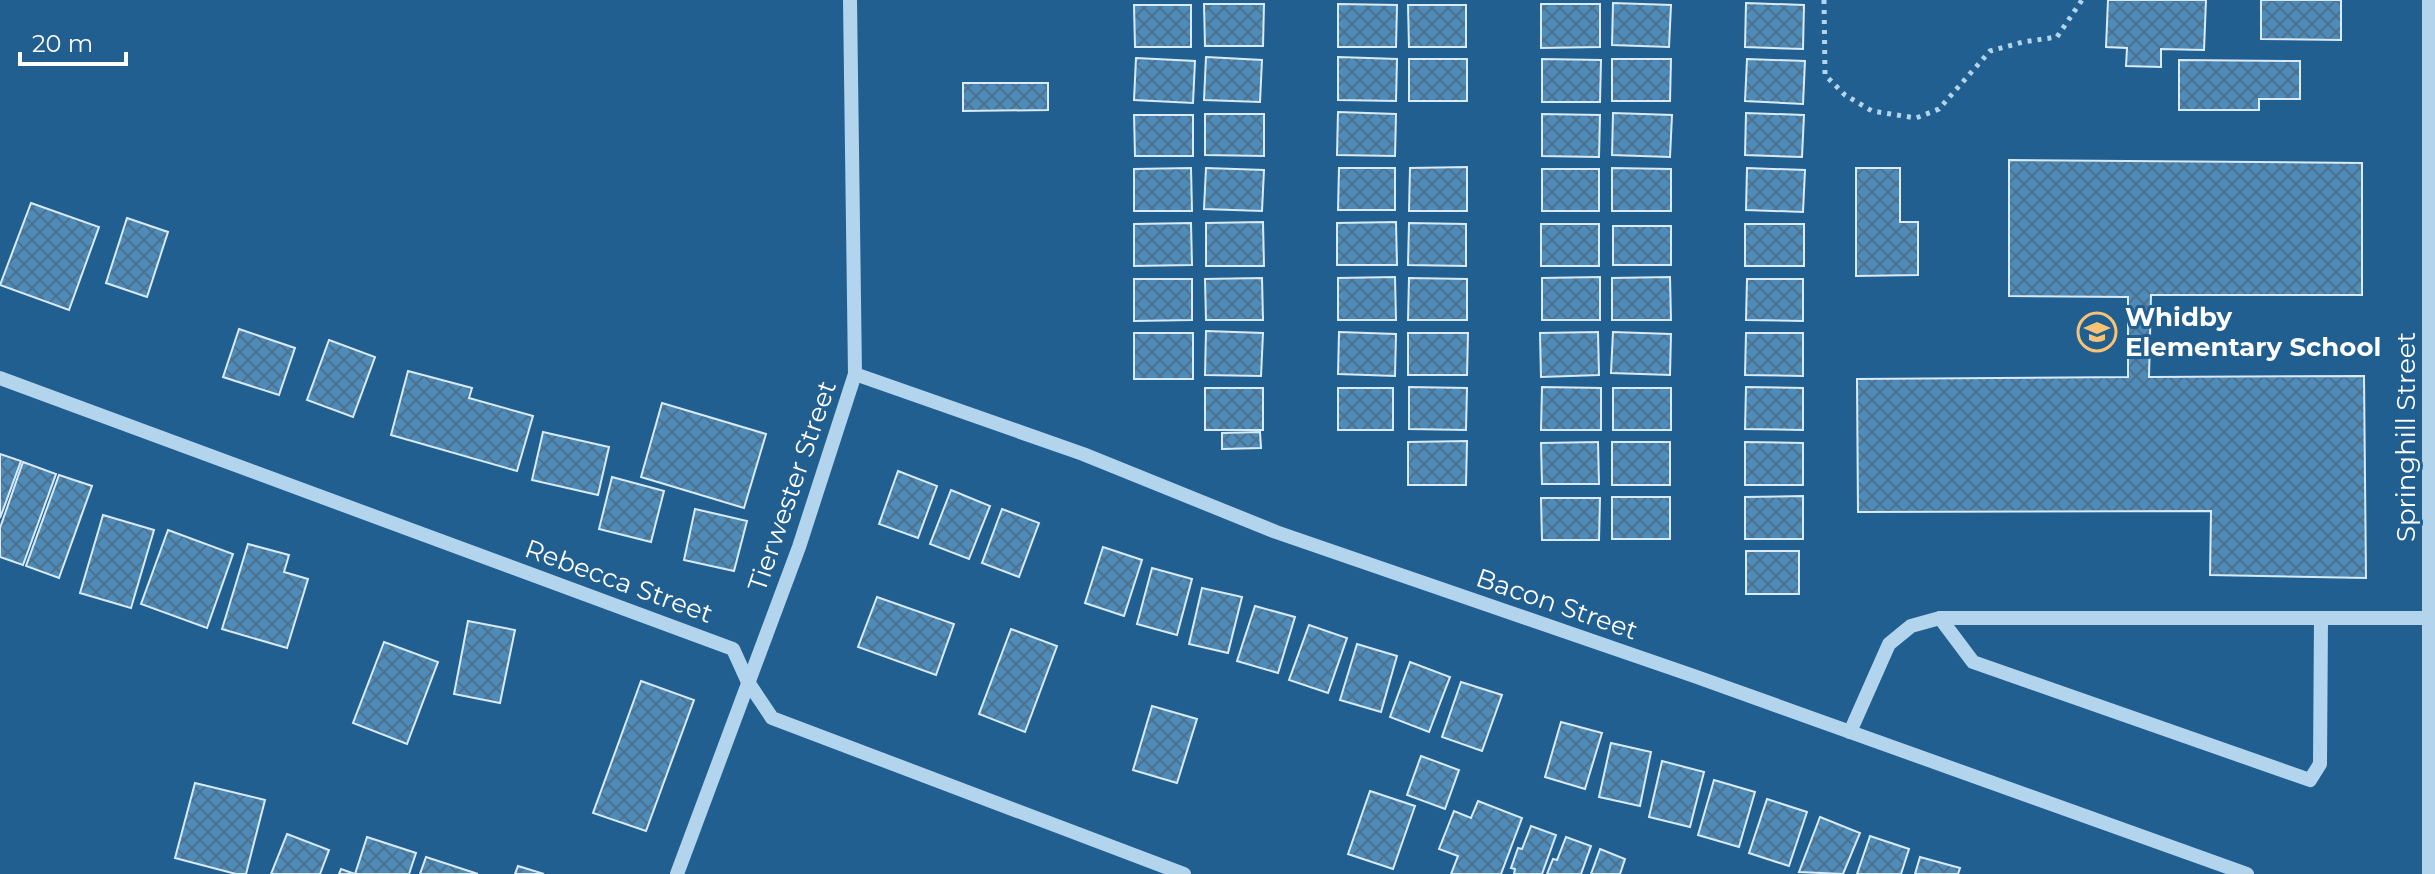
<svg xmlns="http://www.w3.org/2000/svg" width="2435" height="874" viewBox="0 0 2435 874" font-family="Montserrat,sans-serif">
<defs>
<pattern id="building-cross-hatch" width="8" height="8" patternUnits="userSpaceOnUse" patternTransform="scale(2)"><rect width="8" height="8" fill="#4e8bb9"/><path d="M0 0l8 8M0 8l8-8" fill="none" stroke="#4d728d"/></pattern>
</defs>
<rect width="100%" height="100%" fill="#215f91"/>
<g fill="url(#building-cross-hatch)" stroke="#d8ebf9" stroke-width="2">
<polygon points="2108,0 2206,0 2204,50 2161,49 2161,67 2126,66 2127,48 2106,47"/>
<polygon points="2261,0 2341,0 2341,40 2261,39"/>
<polygon points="1613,3 1671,5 1669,47 1612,45"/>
<polygon points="1746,3 1804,5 1803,49 1745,47"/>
<polygon points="1204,4 1264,4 1263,46 1205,46"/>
<polygon points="1338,4 1397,5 1396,47 1338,47"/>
<polygon points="1541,4 1600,4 1600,47 1541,48"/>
<polygon points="1134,5 1191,5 1191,47 1135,47"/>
<polygon points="1408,5 1466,5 1466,47 1409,47"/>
<polygon points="1206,57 1262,60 1260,102 1204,100"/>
<polygon points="1338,57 1397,59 1396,101 1338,100"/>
<polygon points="1136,58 1195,61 1193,103 1134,100"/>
<rect x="1409" y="59" width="58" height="42"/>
<polygon points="1542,59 1601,60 1600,102 1542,102"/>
<polygon points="1612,59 1671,59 1670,101 1612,101"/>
<polygon points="1747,59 1805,61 1803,104 1745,101"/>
<polygon points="2179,60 2300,61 2300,99 2259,99 2259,110 2179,110"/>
<polygon points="963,83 1048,83 1048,110 963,111"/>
<polygon points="1338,112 1396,114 1395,156 1337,155"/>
<polygon points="1613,113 1672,115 1670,157 1612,155"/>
<polygon points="1746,113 1804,115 1802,157 1745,155"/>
<polygon points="1205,114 1264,114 1264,156 1205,155"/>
<polygon points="1542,114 1600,115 1599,157 1542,156"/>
<polygon points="1134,115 1193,115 1193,156 1135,156"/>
<polygon points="2009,160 2362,163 2362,295 2151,295 2149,377 2364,376 2366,578 2210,575 2211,511 1858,512 1857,379 2128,377 2128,297 2009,296"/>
<polygon points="1467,167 1467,211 1409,211 1410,168"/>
<polygon points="1191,168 1192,211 1134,211 1134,169"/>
<polygon points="1206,168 1264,170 1262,211 1204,209"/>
<polygon points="1339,168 1395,168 1395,210 1338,210"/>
<polygon points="1612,168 1671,169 1671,211 1612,211"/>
<polygon points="1747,168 1805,170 1803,212 1746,210"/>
<polygon points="1856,168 1900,168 1900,222 1918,222 1918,275 1856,276"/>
<rect x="1542" y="169" width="57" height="42"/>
<polygon points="31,203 99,227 69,310 0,285"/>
<polygon points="127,218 168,232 147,297 106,283"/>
<polygon points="1263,222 1264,266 1206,266 1206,223"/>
<polygon points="1396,222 1397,265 1337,265 1337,223"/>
<polygon points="1191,223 1192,265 1134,266 1134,224"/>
<polygon points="1409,223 1466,224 1466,266 1408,265"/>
<rect x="1541" y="224" width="58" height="42"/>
<rect x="1745" y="224" width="59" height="42"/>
<rect x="1613" y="226" width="58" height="39"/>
<polygon points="1395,277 1396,320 1338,320 1338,278"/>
<polygon points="1600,277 1600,320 1542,320 1542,278"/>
<polygon points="1670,277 1671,320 1612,320 1612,278"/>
<polygon points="1262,278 1263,320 1206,320 1205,279"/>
<polygon points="1409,278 1467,279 1467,320 1408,320"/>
<polygon points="1134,279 1192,279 1192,320 1134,321"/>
<polygon points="1747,279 1803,279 1803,321 1746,320"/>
<polygon points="239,329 295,348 279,395 223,377"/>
<polygon points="1206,331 1263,333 1261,376 1205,375"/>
<polygon points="1339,332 1396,334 1395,376 1338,374"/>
<polygon points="1598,332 1599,375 1541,377 1540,333"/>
<polygon points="1613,332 1671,334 1670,375 1611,373"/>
<rect x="1134" y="333" width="59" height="46"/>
<polygon points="1408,333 1468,333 1467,375 1408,375"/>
<polygon points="1746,333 1803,333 1803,376 1745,375"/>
<polygon points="329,340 375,357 353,417 307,400"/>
<polygon points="408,371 472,388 469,398 533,416 517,471 391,435"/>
<polygon points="1409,387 1467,388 1466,430 1409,429"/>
<polygon points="1542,387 1601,388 1601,430 1541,430"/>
<polygon points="1746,387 1803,388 1803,430 1745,429"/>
<rect x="1205" y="388" width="58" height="42"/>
<rect x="1338" y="388" width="55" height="42"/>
<rect x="1613" y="388" width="58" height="42"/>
<polygon points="662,403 766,434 744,508 641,477"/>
<polygon points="543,432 609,447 598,495 532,480"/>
<polygon points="1260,432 1261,448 1222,449 1222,433"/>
<polygon points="1467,441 1466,485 1408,485 1408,442"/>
<polygon points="1598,442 1599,484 1542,484 1541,443"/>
<rect x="1612" y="442" width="58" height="43"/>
<polygon points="1745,442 1803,443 1803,485 1745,485"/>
<polygon points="0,454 21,461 0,518"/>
<polygon points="23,462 56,474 23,565 0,557 0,528"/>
<polygon points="898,471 937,486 918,538 879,524"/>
<polygon points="59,475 92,486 59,578 26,566"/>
<polygon points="612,477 664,491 651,542 599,529"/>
<polygon points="951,490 990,506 969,559 930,544"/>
<polygon points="1803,496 1803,539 1745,539 1745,497"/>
<rect x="1612" y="497" width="58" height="42"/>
<polygon points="1541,498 1600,498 1599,540 1542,540"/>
<polygon points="695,509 747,521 734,571 684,560"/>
<polygon points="1002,509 1039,523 1019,577 982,563"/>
<polygon points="103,515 154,530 131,608 80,593"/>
<polygon points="168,530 233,554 207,628 141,604"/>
<polygon points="248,544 289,555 284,572 308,579 287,648 222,629"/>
<polygon points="1103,547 1142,560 1124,616 1085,603"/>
<rect x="1746" y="551" width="53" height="43"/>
<polygon points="1152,568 1192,579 1177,635 1137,624"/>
<polygon points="1202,588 1242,597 1228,653 1189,644"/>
<polygon points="877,597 954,624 936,675 858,647"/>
<polygon points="1255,606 1295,617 1278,673 1237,661"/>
<polygon points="468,621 515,630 500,703 454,694"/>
<polygon points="1309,625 1347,638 1328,693 1289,680"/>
<polygon points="1011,629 1057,646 1025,732 979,714"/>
<polygon points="384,642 438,662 407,744 353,723"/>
<polygon points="1357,644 1397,656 1381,712 1340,700"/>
<polygon points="1410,662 1450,677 1429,732 1390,717"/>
<polygon points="641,681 694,700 646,831 593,813"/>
<polygon points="1461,682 1502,695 1482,751 1442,737"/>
<polygon points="1152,706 1197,719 1177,783 1133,770"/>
<polygon points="1561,722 1602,733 1585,789 1545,777"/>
<polygon points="1611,743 1651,752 1640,806 1599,797"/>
<polygon points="1421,756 1459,770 1445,809 1407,795"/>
<polygon points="1662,761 1704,772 1690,827 1649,817"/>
<polygon points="1714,780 1755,792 1739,847 1698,835"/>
<polygon points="195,783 265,800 246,874 236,874 175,858"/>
<polygon points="1370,791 1415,806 1393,869 1348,854"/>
<polygon points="1767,799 1807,812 1789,866 1749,853"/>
<polygon points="1478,801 1522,818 1501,874 1451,874 1458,856 1439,849 1454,811 1471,818"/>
<polygon points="1820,817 1860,833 1843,874 1799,872"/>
<polygon points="1531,826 1556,835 1542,874 1514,874 1515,869 1511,868 1518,848 1522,849"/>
<polygon points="287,834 329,850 320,874 271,874"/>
<polygon points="1870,836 1909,849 1901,874 1857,874"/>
<polygon points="367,837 416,853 409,874 339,874 341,869 355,874"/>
<polygon points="1566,837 1591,846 1581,874 1547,874 1553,859 1557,860"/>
<polygon points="1600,849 1625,859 1620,874 1591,874"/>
<polygon points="426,857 478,874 420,874"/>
<polygon points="1920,857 1960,868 1958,874 1915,874"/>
<polygon points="518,866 544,874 515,874"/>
</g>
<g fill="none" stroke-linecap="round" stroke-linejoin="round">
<polyline stroke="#b3d4ed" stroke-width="5" stroke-dasharray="4 6" stroke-linecap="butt" points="1824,0 1825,75 1845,95 1872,111 1916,118 1939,109 1990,51 2023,42 2057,37 2082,0"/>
<g stroke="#b3d4ed" stroke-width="14">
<polyline points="855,374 1083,454 1276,532 1694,676 2247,874"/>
<polyline points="0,378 733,649 748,682 772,718 1184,874"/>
<polyline points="1940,618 1973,662 2310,780 2320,764 2321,618"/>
<polyline points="1850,732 1889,644 1911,626 1940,618 2429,618"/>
<polyline points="677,874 799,547 855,374 850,0"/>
<polyline points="2429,874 2429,0"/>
</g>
</g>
<defs>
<symbol id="school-ring" viewBox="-11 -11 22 22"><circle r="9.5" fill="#215f91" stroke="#f9c375" stroke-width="1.5"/><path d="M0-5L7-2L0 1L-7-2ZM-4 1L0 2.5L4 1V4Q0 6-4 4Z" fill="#f9c375"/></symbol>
</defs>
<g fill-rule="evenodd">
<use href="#school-ring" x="2075" y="310" width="44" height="44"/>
</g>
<g text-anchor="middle" stroke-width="6" stroke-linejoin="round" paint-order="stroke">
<g font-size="26" font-weight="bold" fill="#fff" stroke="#215f91" text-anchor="start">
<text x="2125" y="326">Whidby<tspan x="2125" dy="30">Elementary School</tspan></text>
</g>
<g font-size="26" fill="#fff" stroke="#215f91">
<text transform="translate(2406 437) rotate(-90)" y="9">Springhill Street</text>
<text transform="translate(792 486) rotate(-71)" y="9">Tierwester Street</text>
<text transform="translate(619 581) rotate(20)" y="9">Rebecca Street</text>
<text transform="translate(1557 604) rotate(19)" y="9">Bacon Street</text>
</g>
</g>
<path d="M20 52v12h106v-12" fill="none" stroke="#ffffff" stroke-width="4"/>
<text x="32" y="52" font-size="24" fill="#ffffff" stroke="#215f91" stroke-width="6" paint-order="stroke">20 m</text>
</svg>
